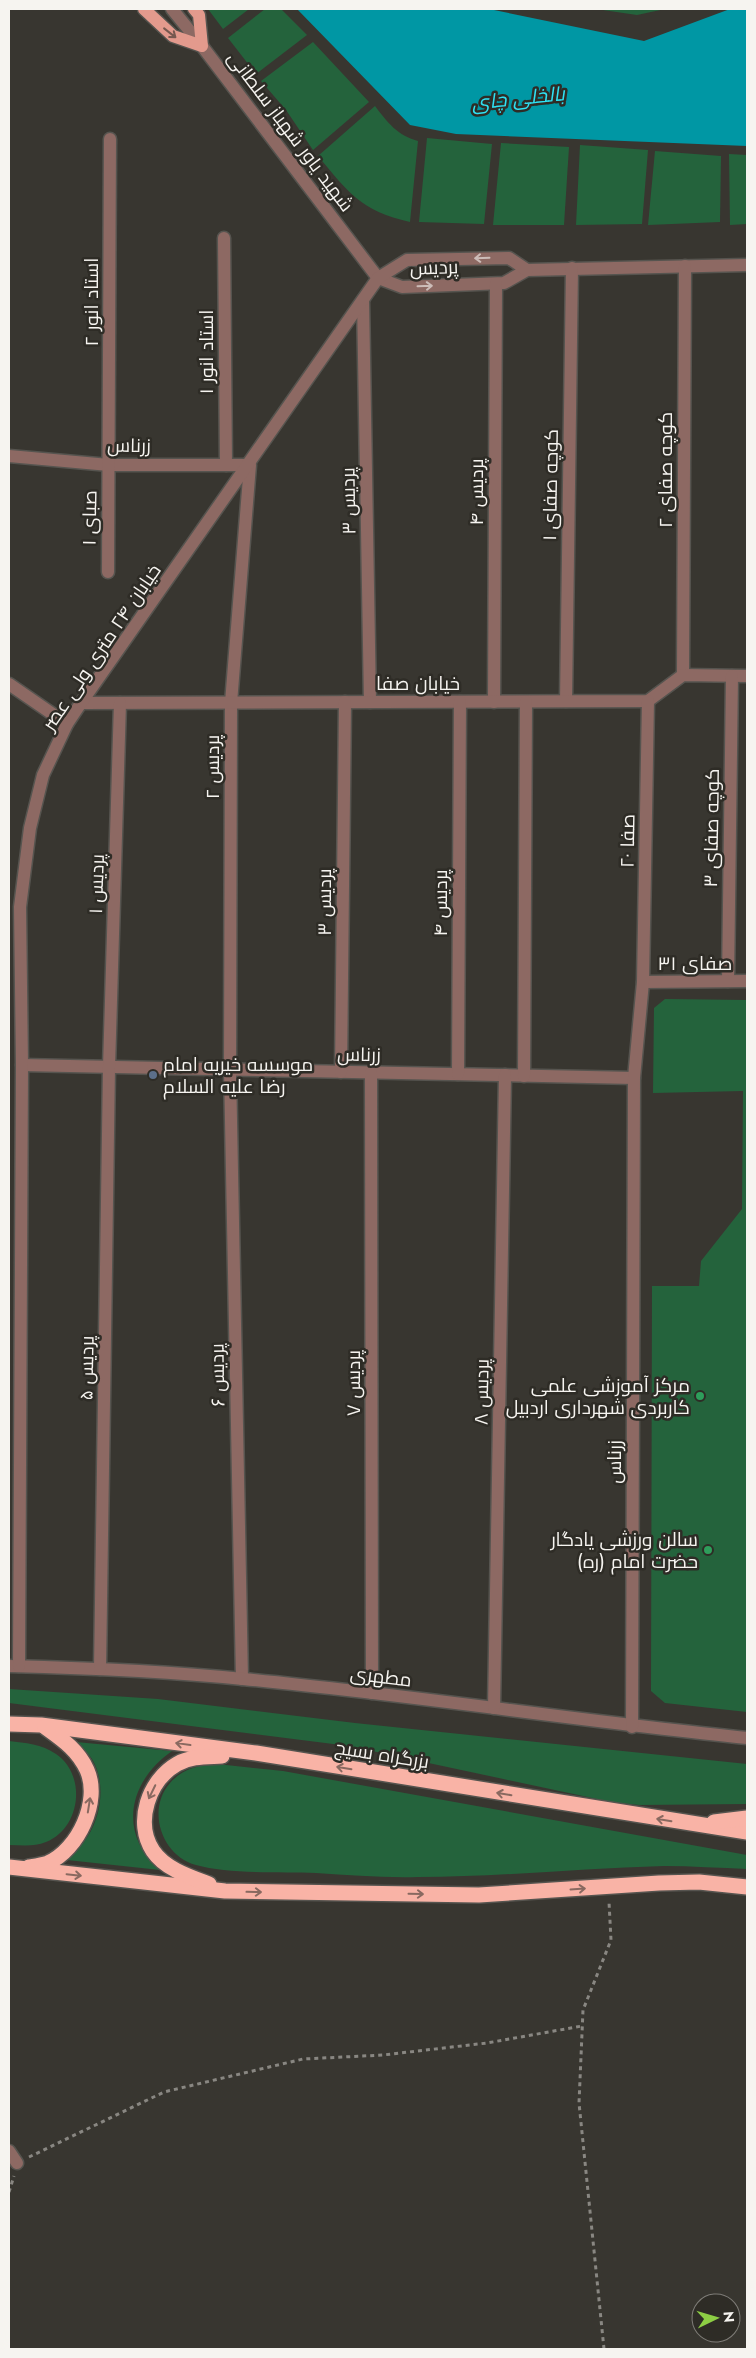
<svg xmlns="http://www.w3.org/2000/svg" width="756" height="2358" viewBox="0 0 756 2358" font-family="Jost,Cairo,sans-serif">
<rect width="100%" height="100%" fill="#383630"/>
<g fill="#24633c">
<polygon points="208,9 249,9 223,29"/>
<polygon points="265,9 281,9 307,35 256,74 228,38"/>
<polygon points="596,9 665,9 637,15"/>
<polygon points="313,42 369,102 313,150 286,110 261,81"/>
<path d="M375 106C388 123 397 135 418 141L410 222C361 211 349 193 318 156Z"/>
<polygon points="427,138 492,144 484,224 419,222"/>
<polygon points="501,143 569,147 564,225 493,225"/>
<polygon points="580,145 648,150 642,224 576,225"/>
<polygon points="655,151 721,156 720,222 648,225"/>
<polygon points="729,154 747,155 747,224 730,225"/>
<polygon points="665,999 747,1000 747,1712 665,1703 651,1691 652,1286 699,1286 701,1261 742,1209 743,1091 653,1093 654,1008"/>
<polygon points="9,1689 158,1699 355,1723 747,1764 747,1804 639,1805 611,1802 349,1746 9,1703"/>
<path d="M9 1741C25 1743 42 1744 56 1754 87 1775 81 1828 46 1842 34 1847 21 1845 9 1845Z"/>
<path d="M76 1742 172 1751C129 1781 117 1833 160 1870L67 1860 66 1858C70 1851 78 1849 83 1843 101 1821 107 1784 92 1759 88 1753 81 1747 76 1742Z"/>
<path d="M217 1764 283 1771 747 1855V1869C720 1868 692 1866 664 1866 582 1868 500 1877 418 1877 384 1878 350 1875 316 1873 282 1872 227 1874 196 1865 162 1856 146 1810 170 1783 183 1768 199 1765 217 1764Z"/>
</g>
<polygon fill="#0097a4" points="297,9 489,9 644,41 730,9 747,9 747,146 456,134 410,125"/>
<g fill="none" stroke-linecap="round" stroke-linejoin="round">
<defs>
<g id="minor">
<polyline points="172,9 202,46 378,278"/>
<polyline points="224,238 226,465"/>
<polyline points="378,278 402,287 504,283 527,270 747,265"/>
<polyline points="363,300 370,702"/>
<polyline points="9,456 109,465 250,465 231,703 230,1070 242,1679"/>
<polyline points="108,572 110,139"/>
<polyline points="683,675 685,266"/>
<polyline points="9,684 67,724"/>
<polyline points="566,701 572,268"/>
<polyline points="494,702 496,284"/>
<polyline points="81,703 648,701 683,675 747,676"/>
<polyline points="728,981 732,676"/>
<polyline points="643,982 747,981"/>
<polyline points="22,1065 634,1078"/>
<polyline points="341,1072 345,702"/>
<polyline points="371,1073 372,1693"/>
<polyline points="458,1074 460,702"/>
<polyline points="524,1076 526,702"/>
<path d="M9 1666C87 1668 165 1671 243 1679 412 1695 579 1721 747 1738"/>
<polyline points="19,1666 22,1065 20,907 30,828 43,775 67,724 81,703 378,278 407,260 509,258 527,270"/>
<polyline points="100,1669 109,1067 120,703"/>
<polyline points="494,1708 505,1075"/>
<polyline points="632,1727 634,1078 643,982 648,701"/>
<polyline points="9,2151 17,2163"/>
</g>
<polyline id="major" points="144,9 173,36 202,46 199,15 194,9"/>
<g id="highway">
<polyline points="9,1724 41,1725 256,1753 747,1832"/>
<polyline points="714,1822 747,1818"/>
<polyline points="9,1867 225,1891 479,1895 659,1883 699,1882 747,1887"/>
<path d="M29 1867C35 1866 42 1865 48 1863 78 1850 101 1801 87 1770 78 1750 63 1740 45 1727"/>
<path d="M209 1884C190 1877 165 1869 153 1851 134 1822 149 1780 177 1764 191 1756 207 1757 222 1756"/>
</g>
</defs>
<use href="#minor" stroke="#56544f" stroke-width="15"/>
<use href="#major" stroke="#56544f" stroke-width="15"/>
<use href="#highway" stroke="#56544f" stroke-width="18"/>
<g stroke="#898782" stroke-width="3" stroke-dasharray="4 4" stroke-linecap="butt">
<polyline points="29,2157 164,2092 303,2059 383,2055 487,2043 582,2026"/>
<polyline points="9,2192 14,2176"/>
<polyline points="604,2349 579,2103 583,2010 611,1940 609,1902"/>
</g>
<use href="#minor" stroke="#8d6963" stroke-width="12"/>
<use href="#major" stroke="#e39a8d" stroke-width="12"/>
<use href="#highway" stroke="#f9b3a6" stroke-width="15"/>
</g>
<defs><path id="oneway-shaft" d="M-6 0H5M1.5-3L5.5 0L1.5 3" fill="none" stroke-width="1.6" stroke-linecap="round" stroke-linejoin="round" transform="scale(1.25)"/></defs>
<use stroke="#76584f" href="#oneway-shaft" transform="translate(170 33) rotate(38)"/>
<g stroke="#ccbcb8">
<use href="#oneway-shaft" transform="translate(482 258) rotate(178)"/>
<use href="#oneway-shaft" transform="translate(425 286) rotate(-2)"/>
</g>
<g stroke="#896960">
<use href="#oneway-shaft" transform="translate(183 1744) rotate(-172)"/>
<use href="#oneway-shaft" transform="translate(344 1768) rotate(-171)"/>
<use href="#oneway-shaft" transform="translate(152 1792) rotate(116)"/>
<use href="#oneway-shaft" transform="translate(504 1794) rotate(-171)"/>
<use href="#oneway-shaft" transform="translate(89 1805) rotate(-81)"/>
<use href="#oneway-shaft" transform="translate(664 1820) rotate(-171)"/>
<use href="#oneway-shaft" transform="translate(74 1875) rotate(6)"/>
<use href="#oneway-shaft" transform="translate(578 1889) rotate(-4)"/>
<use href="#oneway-shaft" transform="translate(254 1892) rotate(1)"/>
<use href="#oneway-shaft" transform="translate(416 1894) rotate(1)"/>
</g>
<circle fill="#5c6f8a" stroke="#2e2c26" stroke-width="2" cx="153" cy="1075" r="5"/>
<g fill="#2e9e5b" stroke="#2e2c26" stroke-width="2">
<circle cx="700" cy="1396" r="5"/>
<circle cx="708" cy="1550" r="5"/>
</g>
<g text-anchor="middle" stroke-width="5" stroke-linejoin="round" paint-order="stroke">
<g font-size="19" fill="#f6f4f0" stroke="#2e2c26">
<text transform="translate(291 131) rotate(53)" y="7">شهید یاور شهباز سلطانی</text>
<text transform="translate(434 267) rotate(-2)" y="7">پردیس</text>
<text transform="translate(91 302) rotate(-90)" y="7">استاد انور ۲</text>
<text transform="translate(206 352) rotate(-90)" y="7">استاد انور ۱</text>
<text transform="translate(129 445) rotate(1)" y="7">زرناس</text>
<text transform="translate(665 470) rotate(-90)" y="7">کوچه صفای ۲</text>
<text transform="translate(550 485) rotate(-89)" y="7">کوچه صفای ۱</text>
<text transform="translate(476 492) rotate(-90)" y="7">پردیس ۴</text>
<text transform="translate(348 501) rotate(-91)" y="7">پردیس ۳</text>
<text transform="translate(89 518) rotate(-89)" y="7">صبای ۱</text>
<text transform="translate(101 647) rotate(-56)" y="7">خیابان ۲۴ متری ولی عصر</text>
<text x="418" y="690">خیابان صفا</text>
<text transform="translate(212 767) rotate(-90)" y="7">پردیس ۲</text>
<text transform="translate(711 828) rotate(-89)" y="7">کوچه صفای ۳</text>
<text transform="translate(627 841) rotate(-89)" y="7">صفا ۲۰</text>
<text transform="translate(96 884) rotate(-88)" y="7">پردیس ۱</text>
<text transform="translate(324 902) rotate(-90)" y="7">پردیس ۳</text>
<text transform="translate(440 903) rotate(-90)" y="7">پردیس ۴</text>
<text x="695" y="970">صفای ۳۱</text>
<text transform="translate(359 1054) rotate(1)" y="7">زرناس</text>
<text transform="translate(86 1368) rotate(-89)" y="7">پردیس ۵</text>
<text transform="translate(217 1375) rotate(-91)" y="7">پردیس ۶</text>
<text transform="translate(353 1383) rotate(-90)" y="7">پردیس ۷</text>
<text transform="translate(481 1392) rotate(-89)" y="7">پردیس ۸</text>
<text transform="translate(614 1462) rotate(-90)" y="7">زرناس</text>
<text transform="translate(381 1676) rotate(7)" y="7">مطهری</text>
<text transform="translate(382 1754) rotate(9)" y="7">بزرگراه بسیج</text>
</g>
<g font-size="19" fill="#f6f4f0" stroke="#2e2c26" text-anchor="end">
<text x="163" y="1071" text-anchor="start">موسسه خیریه امام<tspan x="163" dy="22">رضا علیه السلام</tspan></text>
<text x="690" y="1392">مرکز آموزشی علمی<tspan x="690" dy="22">کاربردی شهرداری اردبیل</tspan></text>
<text x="698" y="1546">سالن ورزشی یادگار<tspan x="698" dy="22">حضرت امام (ره)</tspan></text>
</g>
<g font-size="20" font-style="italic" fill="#2fe2f4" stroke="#2e2c26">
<text transform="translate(518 98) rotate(-6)" y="7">بالخلی چای</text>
</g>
</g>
<rect width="756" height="2358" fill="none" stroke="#f6f4f0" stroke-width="20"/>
<g transform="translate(716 2318) rotate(85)"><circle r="24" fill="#2e2c26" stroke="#7e7c77"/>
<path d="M0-4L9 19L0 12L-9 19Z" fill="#8dce44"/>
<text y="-8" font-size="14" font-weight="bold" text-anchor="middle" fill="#f6f4f0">N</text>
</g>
</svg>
